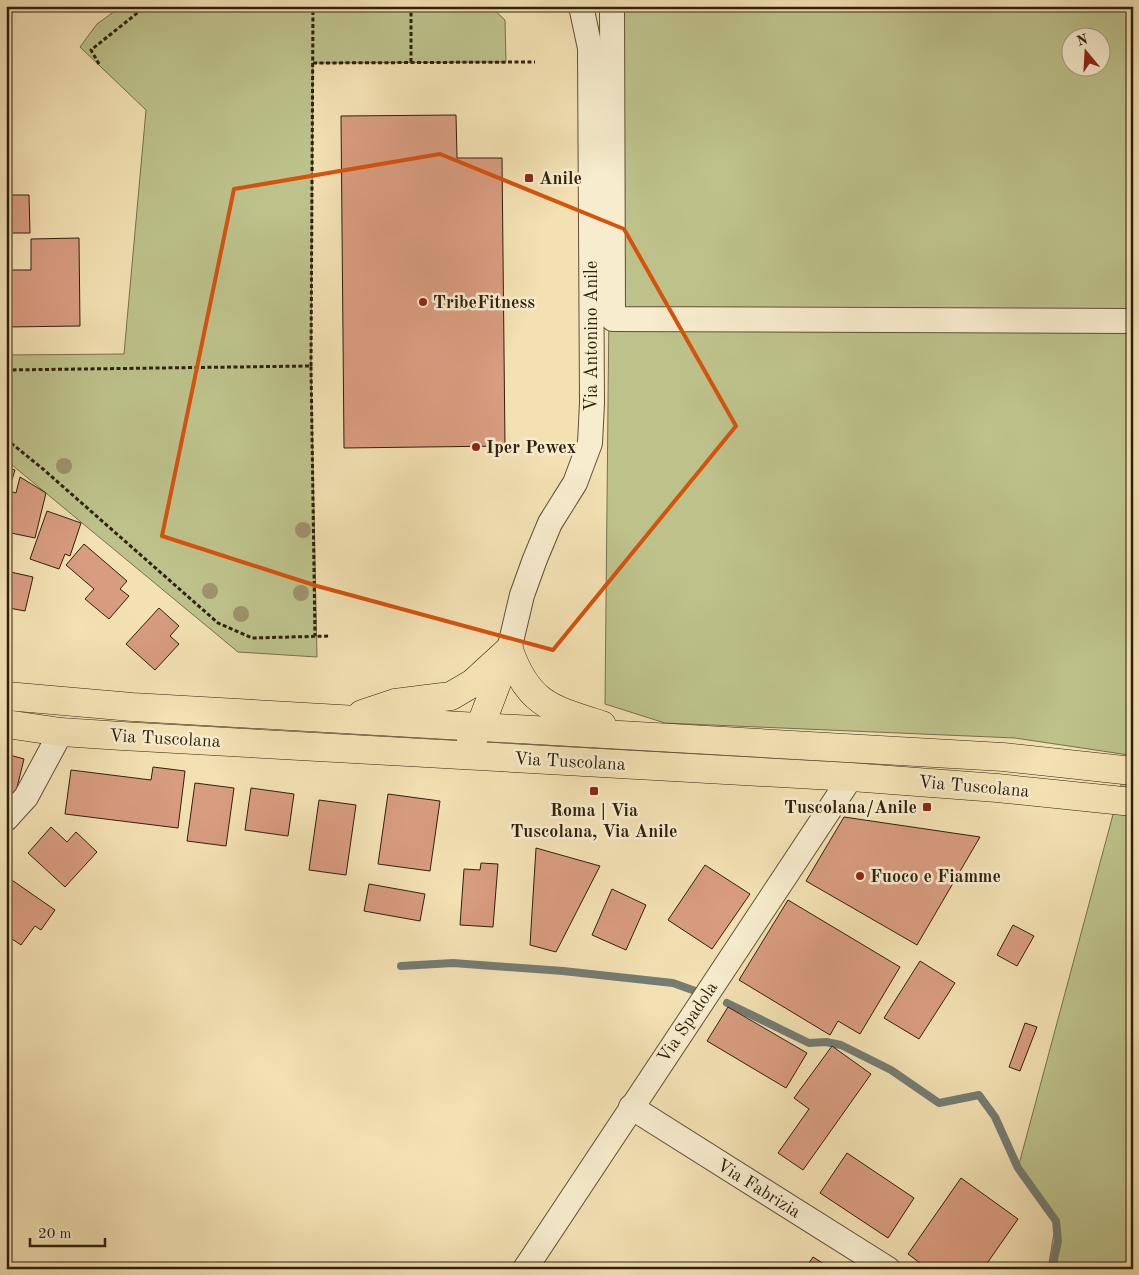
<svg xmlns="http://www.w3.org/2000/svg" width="1139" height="1275" viewBox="0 0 1139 1275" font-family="'Old Standard TT',serif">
<rect width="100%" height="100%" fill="#f3e1b3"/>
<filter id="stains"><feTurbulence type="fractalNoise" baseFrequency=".004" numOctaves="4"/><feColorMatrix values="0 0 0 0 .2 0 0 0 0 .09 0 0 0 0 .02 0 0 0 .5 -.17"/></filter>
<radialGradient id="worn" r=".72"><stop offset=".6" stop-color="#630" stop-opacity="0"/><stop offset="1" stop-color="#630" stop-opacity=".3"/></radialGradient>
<g fill="#bdc28b" stroke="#76714c" fill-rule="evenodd">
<polygon points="122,6 490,6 505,20 506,62 313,63 311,366 317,657 238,652 6,460 6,355 124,354 146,110 80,47 97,24"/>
<path d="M612 6H1133V1269H1048L1056 1221 1018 1168 1129 755 1015 738 665 723 605 704ZM1072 38H1102V68H1072Z"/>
</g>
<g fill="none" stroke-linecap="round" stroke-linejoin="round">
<g stroke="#747c73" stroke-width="8">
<polyline points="401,966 453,963 563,971 673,983 698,992"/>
<polyline points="727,1003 809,1043 826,1042 841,1045 891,1070 939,1103 979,1095 995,1117 1018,1168 1056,1221 1058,1241 1052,1269"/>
</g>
</g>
<g fill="#d89c80" stroke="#30200c">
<polygon points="456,115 457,158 502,158 505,446 344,448 341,116"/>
<polygon points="6,195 29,195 30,233 6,233"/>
<polygon points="79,238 80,326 6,327 6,270 31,270 31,239"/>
<polygon points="6,467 15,470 6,499"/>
<polygon points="20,477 46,493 35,538 6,532 6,515 12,492 16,493"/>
<polygon points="47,511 81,523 70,556 65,554 59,569 30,559"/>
<polygon points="84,544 127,581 120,589 129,596 109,619 85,599 94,589 66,565"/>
<polygon points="6,571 33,577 25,611 9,608 6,621"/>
<polygon points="159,608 179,626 170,636 179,644 155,670 126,644"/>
<polygon points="6,754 24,759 14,800 6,798"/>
<polygon points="153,767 185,771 178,828 65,814 71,770 151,780"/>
<polygon points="195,783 234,788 226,846 187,841"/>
<polygon points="251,788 294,794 288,836 245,830"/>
<polygon points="388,794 440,801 430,871 378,864"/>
<polygon points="319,800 356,805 346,875 309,870"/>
<polygon points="844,817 980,837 917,945 806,881"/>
<polygon points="51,827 67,842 76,832 97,852 65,887 28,853"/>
<polygon points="536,848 600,866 556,952 530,945"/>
<polygon points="481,863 498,864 493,927 460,925 464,869 480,870"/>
<polygon points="705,865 750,894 712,949 668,920"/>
<polygon points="6,876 55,910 41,930 35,926 21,945 6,935"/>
<polygon points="369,884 425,894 420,921 364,911"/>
<polygon points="612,889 646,905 626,950 592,935"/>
<polygon points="788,900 900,967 860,1034 838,1021 830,1035 739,980"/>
<polygon points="1013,925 1034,936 1017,966 997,955"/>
<polygon points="920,961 955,983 919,1039 884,1018"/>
<polygon points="728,1007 807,1053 786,1088 707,1041"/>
<polygon points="1025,1023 1037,1027 1020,1071 1009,1067"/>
<polygon points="832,1046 871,1074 803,1170 778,1153 809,1109 794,1098"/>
<polygon points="847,1153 914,1198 888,1238 820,1193"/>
<polygon points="961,1178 1018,1219 983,1269 928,1269 908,1254"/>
<polygon points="813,1257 832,1269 805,1269"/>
</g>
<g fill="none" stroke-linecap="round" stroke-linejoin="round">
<defs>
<g id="minor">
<polyline points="612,6 613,319 1133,321"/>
<polyline points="509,650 522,595 535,559 550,523 575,483 590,443 592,403 590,48 581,6"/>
<polyline points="6,819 26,797 61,732"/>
<polyline points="631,1107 888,1269"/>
<polyline points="525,1269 851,777"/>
</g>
<g id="major">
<path d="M509 650C528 704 551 709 602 725"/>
<polyline points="6,696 132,707 1003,757 1133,771"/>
<polyline points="362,714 395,703 451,696 473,683 509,650"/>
<polyline points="6,724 61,732 122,736 851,777 997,788 1133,802"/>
<polyline points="471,741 480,727 507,656"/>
</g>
</defs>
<use href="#minor" stroke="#615036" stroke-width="26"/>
<use href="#major" stroke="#30200c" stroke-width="29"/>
<g stroke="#30200c" stroke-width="3" stroke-dasharray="4 2.5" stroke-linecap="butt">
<polyline points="411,6 411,63"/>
<polyline points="313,63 535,62"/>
<polyline points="99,64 91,50 146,6"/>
<polyline points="311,366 313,6"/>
<polyline points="6,370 311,366 315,636"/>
<polyline points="6,439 43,469 218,623 252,638 329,636"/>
</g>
<use href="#minor" stroke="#f7ecce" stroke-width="24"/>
<use href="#major" stroke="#f3e1b3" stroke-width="28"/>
</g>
<g fill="#9f926c">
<circle cx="64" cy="466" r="8"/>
<circle cx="303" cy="530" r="8"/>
<circle cx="210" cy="591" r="8"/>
<circle cx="301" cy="593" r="8"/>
<circle cx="241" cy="614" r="8"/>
</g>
<path fill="none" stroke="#d6530c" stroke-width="4" stroke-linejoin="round" d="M440 154 624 229 736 426 553 650 317 586 162 536 234 189Z"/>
<g fill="#8f2418" stroke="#f7ecce" stroke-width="2">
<rect x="524" y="173" width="10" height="10" rx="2.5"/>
<circle cx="423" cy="302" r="5"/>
<circle cx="476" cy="447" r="5"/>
<rect x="589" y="786" width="10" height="10" rx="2.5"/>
<rect x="922" y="802" width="10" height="10" rx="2.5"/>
<circle cx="860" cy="876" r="5"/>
</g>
<g text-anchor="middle" stroke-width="5" stroke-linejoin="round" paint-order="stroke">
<g font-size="18" font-weight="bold" fill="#30200c" stroke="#f7ecce" text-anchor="start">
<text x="539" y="184">Anile</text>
<text x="433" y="308">TribeFitness</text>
<text x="486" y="453">Iper Pewex</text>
<text x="917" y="813" text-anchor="end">Tuscolana/Anile</text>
<text x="594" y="816" text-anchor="middle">Roma | Via<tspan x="594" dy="21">Tuscolana, Via Anile</tspan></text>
<text x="870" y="882">Fuoco e Fiamme</text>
</g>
<g font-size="18" fill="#30200c" stroke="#f7ecce">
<text transform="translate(591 336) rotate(-90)" y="6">Via Antonino Anile</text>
<text transform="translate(165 738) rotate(3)" y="6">Via Tuscolana</text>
<text transform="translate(570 761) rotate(3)" y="6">Via Tuscolana</text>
<text transform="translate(974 786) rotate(5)" y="6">Via Tuscolana</text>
<text transform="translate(687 1022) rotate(-56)" y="6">Via Spadola</text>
<text transform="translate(759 1188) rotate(32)" y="6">Via Fabrizia</text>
</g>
</g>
<rect width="1139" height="1275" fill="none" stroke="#f3e1b3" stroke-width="25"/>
<rect x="8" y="8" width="1124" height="1260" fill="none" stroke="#30200c" stroke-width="2.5"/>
<rect x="12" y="12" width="1114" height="1250" fill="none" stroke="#30200c"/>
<g transform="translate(1086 52) rotate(342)"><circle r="24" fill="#f7ecce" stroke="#a79a80"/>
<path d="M0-4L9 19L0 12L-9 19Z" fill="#8f2418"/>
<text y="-8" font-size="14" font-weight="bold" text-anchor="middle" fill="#30200c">N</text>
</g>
<path d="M30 1238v8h75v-8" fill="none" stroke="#30200c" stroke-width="2.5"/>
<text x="38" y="1238" font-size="15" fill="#30200c" stroke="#f7ecce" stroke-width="4" paint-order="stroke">20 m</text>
<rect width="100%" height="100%" filter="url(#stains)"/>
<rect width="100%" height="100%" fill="url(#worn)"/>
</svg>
